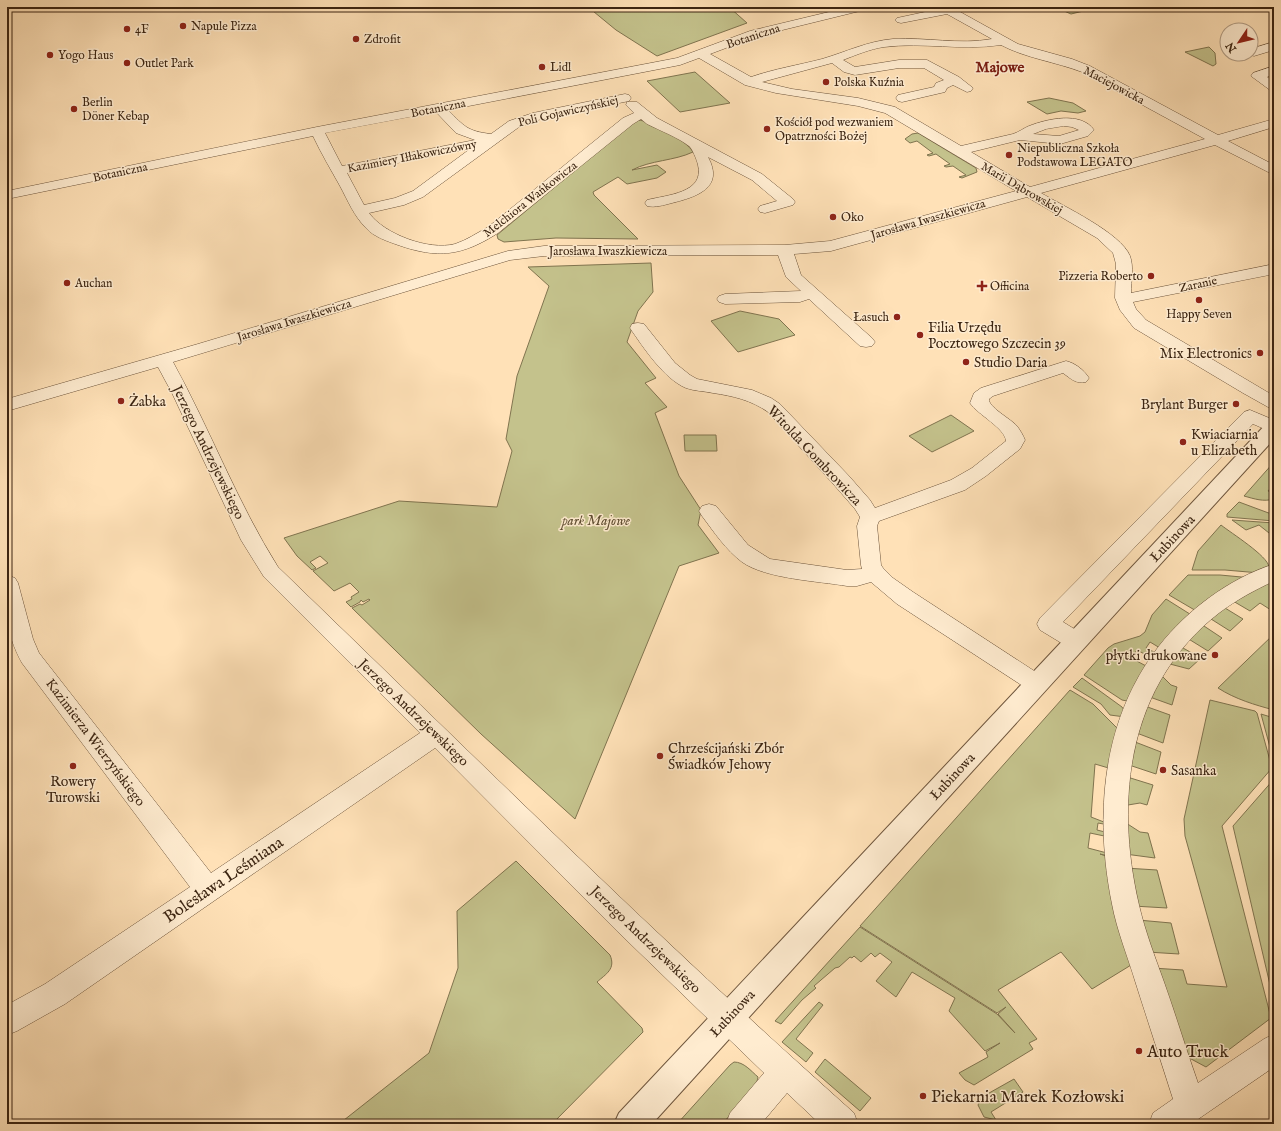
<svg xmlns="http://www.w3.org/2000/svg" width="1281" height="1131" viewBox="0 0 1281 1131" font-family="'IM FELL English',serif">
<rect width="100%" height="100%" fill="#ffe1b7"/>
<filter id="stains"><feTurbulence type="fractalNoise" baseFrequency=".005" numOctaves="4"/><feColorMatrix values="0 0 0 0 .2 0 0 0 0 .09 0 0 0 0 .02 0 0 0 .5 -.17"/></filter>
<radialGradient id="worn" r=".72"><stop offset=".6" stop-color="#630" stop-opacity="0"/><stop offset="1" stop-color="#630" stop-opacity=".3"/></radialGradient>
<g fill="#c4c28c" stroke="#80744f">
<polygon points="588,7 729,7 747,23 657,56 616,30"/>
<polygon points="1055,7 1100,7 1071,14"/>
<polygon points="1209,47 1215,53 1216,64 1213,66 1185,52"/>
<polygon points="695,72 730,103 680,112 647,81"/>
<polygon points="1049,98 1073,103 1086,111 1078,113 1061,111 1047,114 1027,102"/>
<path d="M638 120C652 121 686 140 693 152 674 161 651 160 632 170L657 165 666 172 657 178 627 184 618 177 593 192 594 195 638 239 556 238 504 242 498 239 497 235 634 121Z"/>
<polygon points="918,133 976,168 977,172 962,178 959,177 966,175 953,166 946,167 944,166 950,164 936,154 929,156 927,155 933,153 917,141 910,143 905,139 912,134"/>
<polygon points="651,263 653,292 638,311 627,342 656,378 645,383 667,407 655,413 679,476 701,510 698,525 719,553 679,566 575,819 481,734 352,608 360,604 362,605 370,600 369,599 363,602 361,600 360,602 351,607 346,602 352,599 351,597 359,592 350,583 334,591 313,571 328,563 320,556 310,562 316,568 312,570 297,556 284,538 399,501 497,507 512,451 506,439 517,376 549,286 528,267"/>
<polygon points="740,311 779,319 795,335 738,352 711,321"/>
<polygon points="951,415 974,431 932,452 909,436"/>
<polygon points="684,435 716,435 717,451 685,451"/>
<path d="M1274 462V484L1268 491 1274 494V499C1263 502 1255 499 1244 496Z"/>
<polygon points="1239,502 1274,515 1274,521 1227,517 1227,514"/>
<polygon points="1232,520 1274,523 1274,537 1259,525 1246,530"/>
<path d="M1221 525C1231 533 1268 556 1269 567L1260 573 1225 570H1192L1198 551Z"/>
<polygon points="1188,575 1220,575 1252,578 1198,612 1169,595"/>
<polygon points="1274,580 1274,612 1260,603 1250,611 1233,601"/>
<polygon points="1166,599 1193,616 1160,648 1150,642 1146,648 1158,654 1154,659 1137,650 1131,658 1148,667 1127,701 1122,700 1084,675 1108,648 1114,644 1140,636 1145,632 1152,615"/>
<polygon points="1225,608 1243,619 1230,631 1211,619"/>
<polygon points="1201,624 1222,638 1208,651 1187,638"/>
<path d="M1274 634V710C1255 705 1235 699 1218 688Z"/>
<polygon points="1183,648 1201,658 1189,669 1166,663"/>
<polygon points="1159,673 1171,685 1177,687 1172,705 1147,696"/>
<polygon points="1082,678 1122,707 1124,710 1125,717 1110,715 1101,704 1073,687"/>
<polygon points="1070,690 1093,704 1120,731 1112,769 1095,764 1091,817 1109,824 1109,825 1098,823 1097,830 1109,833 1109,837 1090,833 1088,848 1107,853 1107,856 1100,854 1107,856 1136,962 1092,989 1061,952 998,990 1037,1039 1029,1043 1033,1049 974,1085 965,1080 959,1073 988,1057 986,1052 1000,1043 985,1051 949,1011 955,998 912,972 896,997 876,981 892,962 880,953 875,957 871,953 861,962 854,956 852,958 850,957 839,967 835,968 814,986 816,988 802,1000 781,1024 775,1021 860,927 997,1014 1015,1033 998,1014 1006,1007 997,1013 860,926"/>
<polygon points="1210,700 1255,711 1257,713 1272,768 1222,826 1271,1018 1206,1067 1180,1053 1152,968 1183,970 1187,984 1227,987 1185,836 1184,819"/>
<polygon points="1142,705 1170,715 1163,743 1134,732"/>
<polygon points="1261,714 1274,718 1274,762"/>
<polygon points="1130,740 1161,752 1156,774 1126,764"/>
<polygon points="1124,776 1153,785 1147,805 1140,803 1122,806"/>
<polygon points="1274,779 1274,1002 1233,826"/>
<polygon points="1123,821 1140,832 1148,833 1155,858 1125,854"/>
<path d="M516 861 610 955C616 969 606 974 597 982L642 1028 643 1032 552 1124H339L429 1053 458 968 457 911Z"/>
<polygon points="1125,868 1157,870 1167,908 1133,906"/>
<polygon points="1138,920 1171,923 1179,954 1147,952"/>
<polygon points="819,1002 823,1005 796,1039 813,1053 806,1062 782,1042"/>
<polygon points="825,1059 871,1098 860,1111 815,1072"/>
<path d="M734 1062C744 1062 751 1071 758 1077 756 1092 732 1112 722 1124H677L730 1065Z"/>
<polygon points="1014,1079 1023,1092 991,1112 996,1120 984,1117 978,1105 982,1097"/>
</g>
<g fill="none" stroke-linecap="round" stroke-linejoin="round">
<defs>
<g id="minor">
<path d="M850 7H870L868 9 758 36 710 54 751 77C774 69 799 65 822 59 846 52 868 41 893 39 926 37 959 45 992 39L947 14 901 23 897 22 895 20 897 18 939 9 937 7 953 8 1018 44 1072 59 1090 66 1218 135 1274 119V127L1228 141 1274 165V175L1215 145 1041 193C1063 206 1121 233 1130 256 1134 267 1131 281 1131 293L1274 264V274L1133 302 1136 309 1146 320 1274 396V409L1268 407 1243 393 1134 328 1120 310 1115 298 1116 264 1113 253 1097 238 1027 197 831 251 794 254 801 275 872 338 875 342 872 346 866 347 860 346 809 299 800 302 725 304 719 302 717 299 719 296 725 294 801 291 786 277 778 255 544 256 510 260 173 362C210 429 237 502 278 567 469 751 656 937 854 1113L858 1124H820L787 1093 761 1124H726L730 1113 764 1073 617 931 435 748 65 1004 17 1031 7 1035V1005L45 984 190 887 22 663C4 630 7 611 7 575L15 578 18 583 33 639 39 653 211 873 420 733 264 577 241 540 172 393 158 367 7 411V399L198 344 508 251 544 246 785 245 830 241 1016 191 885 113 858 106 776 93 745 85 699 58 680 65 448 110C465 127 467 131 491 134L509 121 533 113 625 94 629 95 631 98 629 101 541 119 519 127 423 197 404 205 369 213C384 234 429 251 455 244 467 240 477 233 488 227L623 118 634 113 626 105 627 102H637L657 118 762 174 793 199 795 202 793 205 765 213 760 212 758 209 760 206 777 201 752 180 708 157C725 188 696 197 672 203 664 205 655 208 647 206L645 203 647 200C667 195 705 193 698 165 697 160 692 148 689 146 677 137 661 131 647 124L641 119 633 124 498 233C462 256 438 259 398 245 387 241 374 237 366 228 354 216 348 201 340 186 331 170 321 153 313 136L7 199V191L317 127 677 58 750 31ZM1001 45C1025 58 1056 62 1082 72L1205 139 1030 187 971 152 1020 140 1060 144 1088 136 1094 130C1081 111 1047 119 1029 126 1024 128 1019 132 1013 134 996 138 978 142 961 146L895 107 858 98 792 89 762 82 832 63 844 72 855 75 899 68H924L944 80 936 83 934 87 898 95 896 98 898 101 902 102 945 92 947 88 953 85 967 92 971 91 973 88 959 77 927 60H899L855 67 843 60C856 55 870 49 884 47 923 42 962 51 1001 45ZM436 112 456 133 475 140 342 166 325 133ZM1064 126 1072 127 1079 130 1059 136 1033 134 1046 129ZM470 149 413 191 395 198 364 205 347 173Z"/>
<polygon points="1274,42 1274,50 1254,56 1249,54 1251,54 1251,49"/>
<polygon points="1274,66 1274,74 1267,77 1274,82 1274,91 1270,90 1251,76 1253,73"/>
<path d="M638 323 644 324 675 363 690 375 697 379 752 390 771 398 780 404 849 476 870 500 875 508 951 480 972 468 1006 441C1005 428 978 415 970 403L974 393 981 388 1066 361C1075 363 1084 370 1089 378L1086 382C1076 384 1071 379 1063 373L993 396 989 399C988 407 1011 419 1017 426 1020 430 1023 435 1025 440L1020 449 986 476 965 490 879 521 877 526 881 565 883 568 893 578 913 592 1045 678 1049 684 1045 690 1037 693 1029 690 897 604 871 582 857 586H847C818 581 766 579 742 562 726 550 714 532 702 516L699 511 702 506 709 504 716 506 748 545 770 559 847 570 862 569 861 565 857 526 860 517 855 509 835 486 768 412C751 400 733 396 713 393 704 391 694 391 686 388 664 379 643 347 630 328L632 324Z"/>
<polygon points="1250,410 1274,420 1274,433 1253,424 1063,622 1084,635 1087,641 1084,647 1076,649 1068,647 1040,630 1037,624 1040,618 1244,412"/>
<path d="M1274 564V581C1255 590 1236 600 1219 613 1128 684 1114 798 1139 905 1145 931 1155 957 1164 982 1176 1016 1186 1049 1198 1083L1264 1039 1274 1034V1067L1191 1124H1149L1153 1113 1173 1099C1161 1061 1148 1022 1136 984 1128 957 1117 931 1112 904 1094 815 1102 719 1159 646 1187 610 1230 578 1274 564Z"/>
</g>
<polygon id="tertiary" points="1274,421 1274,439 652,1124 614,1124 619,1113 1267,423"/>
</defs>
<use href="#minor" stroke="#6d543b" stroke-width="1"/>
<use href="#tertiary" stroke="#6d543b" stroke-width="2"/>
<use href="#minor" fill="#ffecd0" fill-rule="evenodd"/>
<use href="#tertiary" fill="#ffecd0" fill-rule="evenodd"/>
</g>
<g fill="#8f2418" stroke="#ffecd0" stroke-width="1.5">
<circle cx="183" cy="26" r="4"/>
<circle cx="127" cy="29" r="4"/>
<circle cx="356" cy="39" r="4"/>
<circle cx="50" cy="55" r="4"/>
<circle cx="127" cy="63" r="4"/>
<circle cx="542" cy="67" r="4"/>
<circle cx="826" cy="82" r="4"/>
<circle cx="74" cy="109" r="4"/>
<circle cx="767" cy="129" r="4"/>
<circle cx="1009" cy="155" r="4"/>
<circle cx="833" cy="217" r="4"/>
<circle cx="1151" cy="276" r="4"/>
<circle cx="67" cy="283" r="4"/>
<path d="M980 280h4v4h4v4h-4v4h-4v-4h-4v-4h4z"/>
<circle cx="1199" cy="300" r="4"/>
<circle cx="897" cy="317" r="4"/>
<circle cx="920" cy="335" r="4"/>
<circle cx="1260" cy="353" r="4"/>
<circle cx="966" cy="362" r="4"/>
<circle cx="121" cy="401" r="4"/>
<circle cx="1236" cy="404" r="4"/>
<circle cx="1183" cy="442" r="4"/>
<circle cx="1215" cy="655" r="4"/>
<circle cx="660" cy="756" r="4"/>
<circle cx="73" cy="766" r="4"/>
<circle cx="1163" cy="770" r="4"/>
<circle cx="1139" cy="1051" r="4"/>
<circle cx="923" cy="1096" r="4"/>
</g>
<g text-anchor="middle" stroke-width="3" stroke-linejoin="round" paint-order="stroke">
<g font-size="12" fill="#3c2512" stroke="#ffecd0" text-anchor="start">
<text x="191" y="30">Napule Pizza</text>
<text x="135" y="33">4F</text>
<text x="364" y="43">Zdrofit</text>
<text x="58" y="59">Yogo Haus</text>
<text x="135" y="67">Outlet Park</text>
<text x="550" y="71">Lidl</text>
<text x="834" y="86">Polska Kuźnia</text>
<text x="82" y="106">Berlin<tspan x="82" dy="14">Döner Kebap</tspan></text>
<text x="775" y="126">Kościół pod wezwaniem<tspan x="775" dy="14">Opatrzności Bożej</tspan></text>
<text x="1017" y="152">Niepubliczna Szkoła<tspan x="1017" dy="14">Podstawowa LEGATO</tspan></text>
<text x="841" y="221">Oko</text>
<text x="1143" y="280" text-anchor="end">Pizzeria Roberto</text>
<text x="75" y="287">Auchan</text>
<text x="990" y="290">Officina</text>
<text x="1199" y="318" text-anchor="middle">Happy Seven</text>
<text x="889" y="321" text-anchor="end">Łasuch</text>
</g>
<g font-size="12" fill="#3c2512" stroke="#ffecd0">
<text transform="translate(753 36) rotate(-18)" y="4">Botaniczna</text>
<text transform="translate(1114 85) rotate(28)" y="4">Maciejowicka</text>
<text transform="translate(438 108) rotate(-11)" y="4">Botaniczna</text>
<text transform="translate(568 111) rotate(-13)" y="4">Poli Gojawiczyńskiej</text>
<text transform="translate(412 156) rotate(-11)" y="4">Kazimiery Iłłakowiczówny</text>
<text transform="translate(120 172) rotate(-12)" y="4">Botaniczna</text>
<text transform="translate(1022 188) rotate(30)" y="4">Marii Dąbrowskiej</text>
<text transform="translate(530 199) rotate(-38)" y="4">Melchiora Wańkowicza</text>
<text transform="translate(928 219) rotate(-16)" y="4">Jarosława Iwaszkiewicza</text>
<text x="608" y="255">Jarosława Iwaszkiewicza</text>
<text transform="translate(1198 284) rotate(-12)" y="4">Zaranie</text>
<text transform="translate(294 320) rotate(-17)" y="4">Jarosława Iwaszkiewicza</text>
</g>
<g font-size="14" fill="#3c2512" stroke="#ffecd0" text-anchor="start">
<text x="928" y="332">Filia Urzędu<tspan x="928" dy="16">Pocztowego Szczecin 39</tspan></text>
<text x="1252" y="358" text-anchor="end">Mix Electronics</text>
<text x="974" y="367">Studio Daria</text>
<text x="129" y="406">Żabka</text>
<text x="1228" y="409" text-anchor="end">Brylant Burger</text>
<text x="1191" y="439">Kwiaciarnia<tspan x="1191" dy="16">u Elizabeth</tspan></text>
<text x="1207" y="660" text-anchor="end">płytki drukowane</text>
<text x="668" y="753">Chrześcijański Zbór<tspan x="668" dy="16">Świadków Jehowy</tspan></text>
<text x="1171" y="775">Sasanka</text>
<text x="73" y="786" text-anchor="middle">Rowery<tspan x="73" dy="16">Turowski</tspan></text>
</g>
<g font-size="14" fill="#3c2512" stroke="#ffecd0">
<text transform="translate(209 452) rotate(64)" y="5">Jerzego Andrzejewskiego</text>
<text transform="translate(815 455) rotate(47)" y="5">Witolda Gombrowicza</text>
<text transform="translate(1172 538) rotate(-47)" y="5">Łubinowa</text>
<text transform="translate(414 712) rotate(44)" y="5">Jerzego Andrzejewskiego</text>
<text transform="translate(96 742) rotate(53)" y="5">Kazimierza Wierzyńskiego</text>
<text transform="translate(952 776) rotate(-47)" y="5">Łubinowa</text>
<text transform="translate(646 939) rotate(44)" y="5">Jerzego Andrzejewskiego</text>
<text transform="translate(732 1013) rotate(-47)" y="5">Łubinowa</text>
</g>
<g font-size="14" font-style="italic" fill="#5e4c30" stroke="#ffecd0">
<text x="596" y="525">park Majowe</text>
</g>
<g font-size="15" font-weight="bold" fill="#7a1f14" stroke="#ffecd0">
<text x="1000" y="72">Majowe</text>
</g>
<g font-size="17" fill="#3c2512" stroke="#ffecd0">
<text transform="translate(223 879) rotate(-34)" y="6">Bolesława Leśmiana</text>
</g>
<g font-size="17" fill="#3c2512" stroke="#ffecd0" text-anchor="start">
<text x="1147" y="1057">Auto Truck</text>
<text x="931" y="1102">Piekarnia Marek Kozłowski</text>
</g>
</g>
<rect width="1281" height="1131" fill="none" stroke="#ffe1b7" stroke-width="24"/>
<rect x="8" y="8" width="1265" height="1115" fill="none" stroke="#3c2512" stroke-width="2"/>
<rect x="12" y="12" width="1257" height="1107" fill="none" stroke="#3c2512"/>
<g transform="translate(1239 42) rotate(235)"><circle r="19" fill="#ffecd0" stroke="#b19c84"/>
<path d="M0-3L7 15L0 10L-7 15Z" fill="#8f2418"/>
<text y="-6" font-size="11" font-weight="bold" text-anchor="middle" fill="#3c2512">N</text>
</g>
<rect width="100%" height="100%" filter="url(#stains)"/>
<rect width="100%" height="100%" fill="url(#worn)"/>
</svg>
